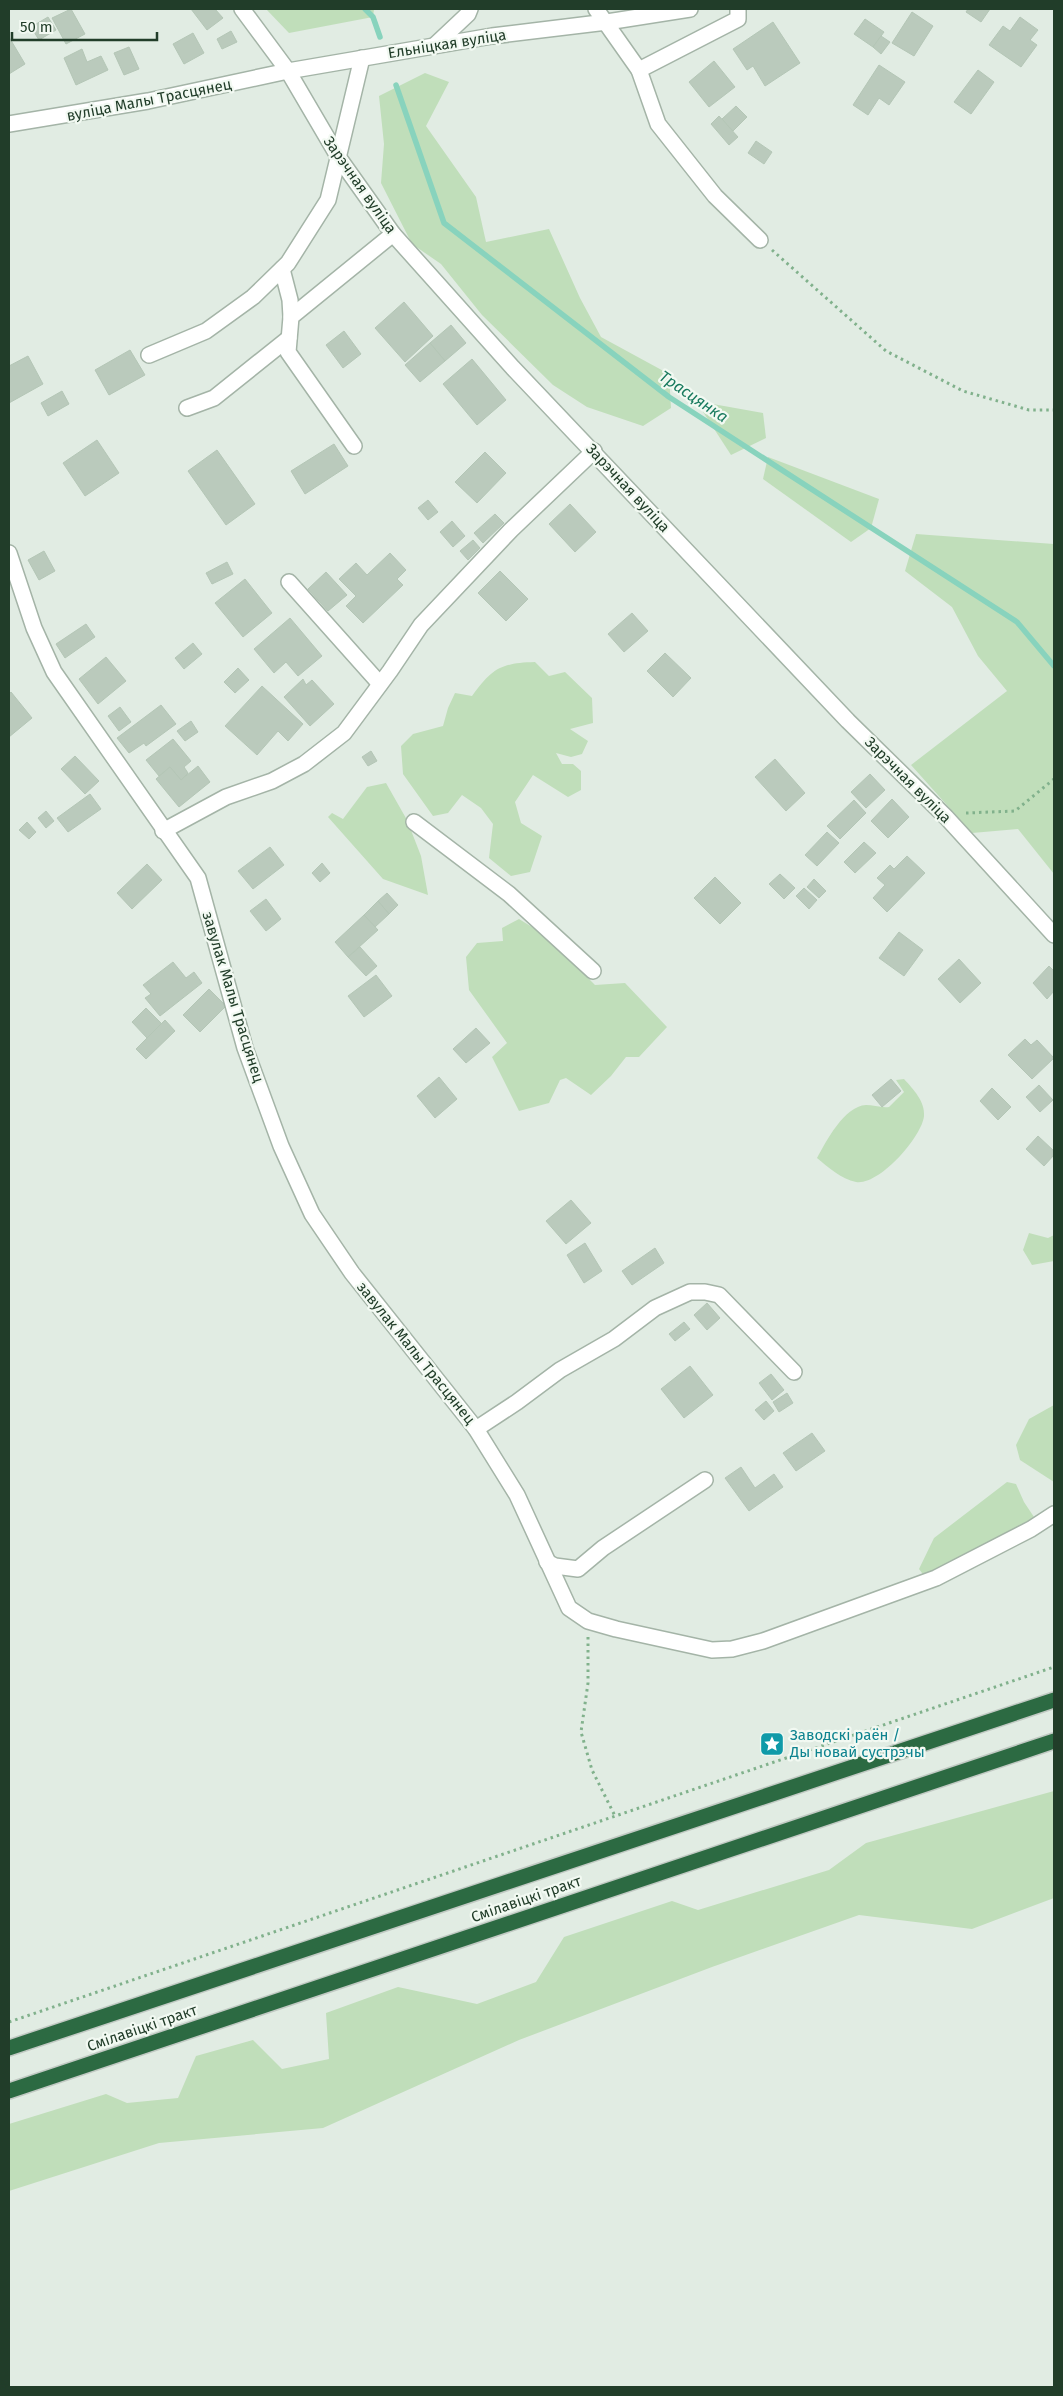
<svg xmlns="http://www.w3.org/2000/svg" width="1063" height="2396" viewBox="0 0 1063 2396" font-family="'Fira Sans',sans-serif">
<rect width="100%" height="100%" fill="#e1ece3"/>
<g fill="#c0deba">
<polygon points="266,9 374,9 373,17 289,33"/>
<polygon points="425,73 449,82 426,126 476,197 486,242 549,229 580,298 601,337 669,374 671,408 643,426 587,407 553,385 482,315 441,264 412,244 381,183 384,144 379,96"/>
<polygon points="696,401 763,413 766,438 731,455"/>
<polygon points="768,457 879,499 871,528 851,542 763,479"/>
<polygon points="916,534 1054,544 1054,874 1018,829 972,833 911,765 1007,691 978,656 952,607 905,571"/>
<path d="M535 662 549 676 565 672 592 698 593 723 570 729 588 741 582 754 571 757 556 753 562 764H573L581 771V790L568 797 533 775 515 802 521 823 542 836 530 872 511 876 489 858 493 824 481 808 462 795 448 813 433 816 403 774 401 746 413 734 443 726 448 708 455 693 472 696C492 669 500 663 535 662Z"/>
<polygon points="386,783 407,820 421,856 428,895 383,879 328,817 332,813 343,819 367,787"/>
<polygon points="519,919 545,935 595,985 625,983 667,1027 639,1057 626,1057 611,1076 591,1095 566,1078 560,1080 549,1103 519,1111 492,1057 507,1043 469,990 466,957 477,943 503,941 502,928"/>
<path d="M904 1079C913 1089 925 1101 924 1116 922 1137 879 1186 856 1182 841 1179 828 1167 817 1158 826 1142 844 1106 866 1105 873 1105 881 1108 889 1107L904 1092 896 1080Z"/>
<polygon points="1029,1233 1048,1238 1054,1235 1054,1261 1032,1265 1023,1250"/>
<polygon points="1054,1405 1054,1482 1020,1460 1016,1445 1029,1419"/>
<polygon points="1007,1482 1016,1484 1024,1502 1036,1520 925,1577 919,1569 934,1538"/>
<polygon points="1054,1791 1054,1898 972,1929 859,1915 712,1967 519,2040 323,2128 159,2143 9,2191 9,2124 106,2094 127,2103 178,2098 196,2056 253,2040 282,2069 329,2059 326,2013 398,1987 477,2004 536,1982 564,1937 672,1901 698,1910 829,1870 866,1843"/>
</g>
<g fill="none" stroke-linecap="round" stroke-linejoin="round">
<g stroke="#88d3bd" stroke-width="5.5">
<polyline points="365,9 373,17 380,37"/>
<polyline points="396,85 444,223 669,397 1017,622 1054,666"/>
</g>
</g>
<g fill="#bacabc" stroke="#b4c6b6">
<polygon points="71,9 85,34 66,44 52,18"/>
<polygon points="191,9 215,9 223,18 207,30"/>
<polygon points="968,9 990,9 981,22 966,12"/>
<polygon points="912,12 933,26 914,56 892,43"/>
<polygon points="48,17 56,30 39,40 31,27"/>
<polygon points="1020,17 1038,30 1030,40 1037,45 1021,67 989,45 1003,26 1010,31"/>
<polygon points="865,19 884,32 873,47 854,34"/>
<polygon points="773,22 800,63 765,86 753,66 747,70 733,49"/>
<polygon points="231,31 237,42 222,49 217,39"/>
<polygon points="193,33 204,53 184,64 173,44"/>
<polygon points="881,36 890,42 881,54 873,47"/>
<polygon points="9,37 25,64 9,74"/>
<polygon points="129,47 139,69 124,75 114,53"/>
<polygon points="82,49 87,62 101,56 108,70 76,85 64,58"/>
<polygon points="714,61 735,87 709,107 689,82"/>
<polygon points="879,65 905,82 889,105 879,98 868,115 853,105"/>
<polygon points="978,70 994,82 971,114 954,102"/>
<polygon points="736,106 747,117 733,131 722,119"/>
<polygon points="719,116 738,137 729,145 711,124"/>
<polygon points="756,141 772,152 764,164 748,153"/>
<polygon points="404,302 433,336 405,362 375,328"/>
<polygon points="451,325 466,343 445,361 430,343"/>
<polygon points="344,331 361,354 343,368 326,345"/>
<polygon points="430,343 445,361 420,382 405,365"/>
<polygon points="130,350 145,375 109,395 95,370"/>
<polygon points="28,356 43,384 9,403 9,366"/>
<polygon points="472,359 506,400 477,425 443,384"/>
<polygon points="62,391 69,404 48,416 41,403"/>
<polygon points="97,440 119,473 85,496 63,463"/>
<polygon points="334,444 348,466 305,494 291,471"/>
<polygon points="217,450 255,504 226,525 188,471"/>
<polygon points="485,452 506,473 477,503 455,482"/>
<polygon points="428,500 438,512 428,520 418,508"/>
<polygon points="570,504 596,532 575,552 549,524"/>
<polygon points="495,514 504,523 483,543 474,533"/>
<polygon points="452,521 465,536 453,547 440,532"/>
<polygon points="473,540 480,548 468,560 460,551"/>
<polygon points="44,551 55,571 39,580 28,560"/>
<polygon points="390,553 406,570 397,579 403,585 363,623 346,606 356,596 339,579 356,563 367,575"/>
<polygon points="227,562 233,574 212,584 206,573"/>
<polygon points="500,571 528,599 506,621 478,593"/>
<polygon points="326,572 347,595 328,611 308,589"/>
<polygon points="245,579 272,613 243,637 215,603"/>
<polygon points="632,613 648,631 624,652 608,634"/>
<polygon points="290,618 322,656 298,676 286,662 274,673 254,649"/>
<polygon points="86,624 95,637 65,658 56,644"/>
<polygon points="193,643 202,654 184,669 175,658"/>
<polygon points="665,653 691,678 673,697 647,671"/>
<polygon points="106,657 126,681 98,704 79,679"/>
<polygon points="238,668 249,680 235,693 224,682"/>
<polygon points="303,679 306,685 312,680 334,704 310,726 284,697"/>
<polygon points="262,686 303,724 288,741 278,731 257,755 225,726"/>
<polygon points="11,692 32,718 9,737 9,694"/>
<polygon points="161,705 176,724 146,746 144,743 129,753 117,738"/>
<polygon points="120,707 131,722 119,731 108,716"/>
<polygon points="191,721 198,732 185,741 177,731"/>
<polygon points="173,739 191,761 184,767 188,773 181,780 170,767 159,776 146,760"/>
<polygon points="371,751 377,761 368,766 362,757"/>
<polygon points="75,756 99,781 85,794 61,769"/>
<polygon points="775,759 805,793 786,811 755,777"/>
<polygon points="198,766 210,782 179,807 156,779 170,767 181,780"/>
<polygon points="870,774 885,790 866,808 851,792"/>
<polygon points="90,794 101,809 68,832 57,818"/>
<polygon points="892,799 909,817 888,838 871,821"/>
<polygon points="854,800 866,813 840,839 827,826"/>
<polygon points="46,811 54,821 46,828 38,818"/>
<polygon points="27,822 36,832 29,839 19,830"/>
<polygon points="827,832 839,843 817,866 805,855"/>
<polygon points="864,842 876,853 855,873 844,862"/>
<polygon points="270,847 284,865 253,889 238,871"/>
<polygon points="907,856 925,873 887,912 873,898 885,885 877,878 890,865 894,869"/>
<polygon points="322,863 330,873 320,882 312,873"/>
<polygon points="147,864 162,880 132,909 117,893"/>
<polygon points="780,874 795,888 784,899 769,884"/>
<polygon points="715,877 741,903 720,924 694,898"/>
<polygon points="814,879 826,891 819,898 807,887"/>
<polygon points="804,888 817,900 809,909 796,896"/>
<polygon points="387,893 398,905 389,914 378,901"/>
<polygon points="266,899 281,919 266,931 250,911"/>
<polygon points="378,901 389,914 375,927 364,915"/>
<polygon points="364,915 378,930 348,957 335,942"/>
<polygon points="899,932 923,950 904,976 879,958"/>
<polygon points="360,947 377,966 366,976 348,957"/>
<polygon points="959,959 981,983 960,1003 938,979"/>
<polygon points="173,962 186,978 194,972 202,983 160,1016 145,998 151,994 143,985"/>
<polygon points="1049,966 1054,971 1054,991 1047,999 1033,983"/>
<polygon points="376,975 392,996 364,1017 348,996"/>
<polygon points="209,989 226,1006 200,1032 183,1015"/>
<polygon points="146,1008 162,1024 147,1038 132,1022"/>
<polygon points="165,1020 175,1031 146,1059 136,1049"/>
<polygon points="476,1028 490,1043 466,1063 453,1049"/>
<polygon points="1025,1039 1031,1045 1037,1040 1054,1058 1032,1079 1008,1055"/>
<polygon points="439,1077 457,1099 435,1118 417,1096"/>
<polygon points="891,1079 901,1091 882,1107 872,1095"/>
<polygon points="1039,1085 1053,1100 1040,1112 1026,1097"/>
<polygon points="992,1088 1011,1107 998,1120 980,1101"/>
<polygon points="1038,1136 1054,1151 1054,1155 1044,1166 1026,1149"/>
<polygon points="571,1200 591,1223 566,1244 546,1221"/>
<polygon points="585,1243 602,1271 584,1283 567,1255"/>
<polygon points="655,1248 664,1263 632,1285 622,1271"/>
<polygon points="707,1303 720,1318 707,1330 694,1315"/>
<polygon points="684,1322 690,1329 675,1341 669,1334"/>
<polygon points="690,1366 713,1395 684,1418 661,1389"/>
<polygon points="771,1374 784,1390 772,1400 759,1383"/>
<polygon points="787,1393 793,1403 779,1412 773,1402"/>
<polygon points="766,1401 774,1411 764,1420 755,1410"/>
<polygon points="812,1433 825,1451 796,1471 783,1453"/>
<polygon points="741,1467 755,1488 774,1474 783,1487 749,1511 725,1478"/>
</g>
<g fill="none" stroke-linecap="round" stroke-linejoin="round">
<defs>
<g id="minor">
<polyline points="242,9 288,71 339,158 393,234 513,368 848,721 946,817 1054,935"/>
<polyline points="596,9 639,70 658,124 715,196 760,240"/>
<polyline points="434,46 468,14 470,9"/>
<polyline points="639,70 738,19 738,9"/>
<polyline points="9,124 148,101 288,71 492,36 607,22 690,9"/>
<polyline points="282,269 290,300 291,317"/>
<polyline points="149,355 206,331 253,297 288,263 328,200 362,58"/>
<polyline points="187,408 214,398 289,338"/>
<polyline points="354,446 288,352 291,317 393,234"/>
<polyline points="9,553 34,628 54,672 198,878 245,1048 281,1146 312,1214 352,1273 476,1429 517,1495 569,1608 588,1621 616,1629 712,1650 732,1649 763,1641 936,1578 1031,1529 1054,1514"/>
<polyline points="289,582 380,684"/>
<polyline points="414,822 509,894 593,971"/>
<polyline points="163,831 226,797 272,781 304,764 344,733 390,671 421,625 511,530 594,451"/>
<polyline points="476,1429 517,1402 560,1370 614,1339 655,1308 690,1292 705,1292 719,1295 794,1372"/>
<polyline points="547,1562 555,1566 578,1569 603,1548 705,1480"/>
</g>
<g id="highway">
<polyline points="9,2048 1054,1700"/>
<polyline points="9,2091 1054,1741"/>
</g>
</defs>
<use href="#minor" stroke="#a4b4a7" stroke-width="18"/>
<use href="#highway" stroke="#c1c9c3" stroke-width="18"/>
<g stroke="#81b18c" stroke-width="3" stroke-dasharray="2.5 4" stroke-linecap="butt">
<polyline points="772,250 886,351 963,391 1029,410 1054,410"/>
<polyline points="966,813 1015,811 1054,779"/>
<polyline points="588,1637 588,1683 581,1732 592,1770 615,1816"/>
<polyline points="9,2022 1054,1667"/>
</g>
<use href="#minor" stroke="#fff" stroke-width="15"/>
<use href="#highway" stroke="#2c6a42" stroke-width="15"/>
</g>
<defs>
<symbol id="sight-square" viewBox="-11 -11 22 22"><rect x="-9" y="-9" width="18" height="18" rx="4" fill="#0f9aa8" stroke="#f2f9f2"/><path d="M0-6L1.8-2.2L6-1.7L2.9 1.2L3.7 5.4L0 3.3L-3.7 5.4L-2.9 1.2L-6-1.7L-1.8-2.2Z" fill="#fff"/></symbol>
</defs>
<g fill-rule="evenodd">
<use href="#sight-square" x="758" y="1730" width="28" height="28"/>
</g>
<g text-anchor="middle" stroke-width="4.5" stroke-linejoin="round" paint-order="stroke">
<g font-size="15" fill="#213d29" stroke="#f2f9f2">
<text transform="translate(447 44) rotate(-9)" y="5">Ельніцкая вуліца</text>
<text transform="translate(149 100) rotate(-11)" y="5">вуліца Малы Трасцянец</text>
<text transform="translate(360 185) rotate(55)" y="5">Зарэчная вуліца</text>
<text transform="translate(628 488) rotate(47)" y="5">Зарэчная вуліца</text>
<text transform="translate(908 780) rotate(45)" y="5">Зарэчная вуліца</text>
<text transform="translate(233 997) rotate(73)" y="5">завулак Малы Трасцянец</text>
<text transform="translate(416 1353) rotate(51)" y="5">завулак Малы Трасцянец</text>
<text transform="translate(526 1899) rotate(-19)" y="5">Смілавіцкі тракт</text>
<text transform="translate(142 2028) rotate(-19)" y="5">Смілавіцкі тракт</text>
</g>
<g font-size="15" fill="#0d838f" stroke="#f2f9f2" text-anchor="start">
<text x="790" y="1740">Заводскі раён /<tspan x="790" dy="17">Ды новай сустрэчы</tspan></text>
</g>
<g font-size="16" font-style="italic" fill="#1a7b5f" stroke="#f2f9f2">
<text transform="translate(694 396) rotate(34)" y="6">Трасцянка</text>
</g>
</g>
<rect width="1063" height="2396" fill="none" stroke="#213d29" stroke-width="20"/>
<path d="M12 32v8h145v-8" fill="none" stroke="#213d29" stroke-width="2.5"/>
<text x="20" y="32" font-size="15" fill="#213d29" stroke="#f2f9f2" stroke-width="4" paint-order="stroke">50 m</text>
</svg>
